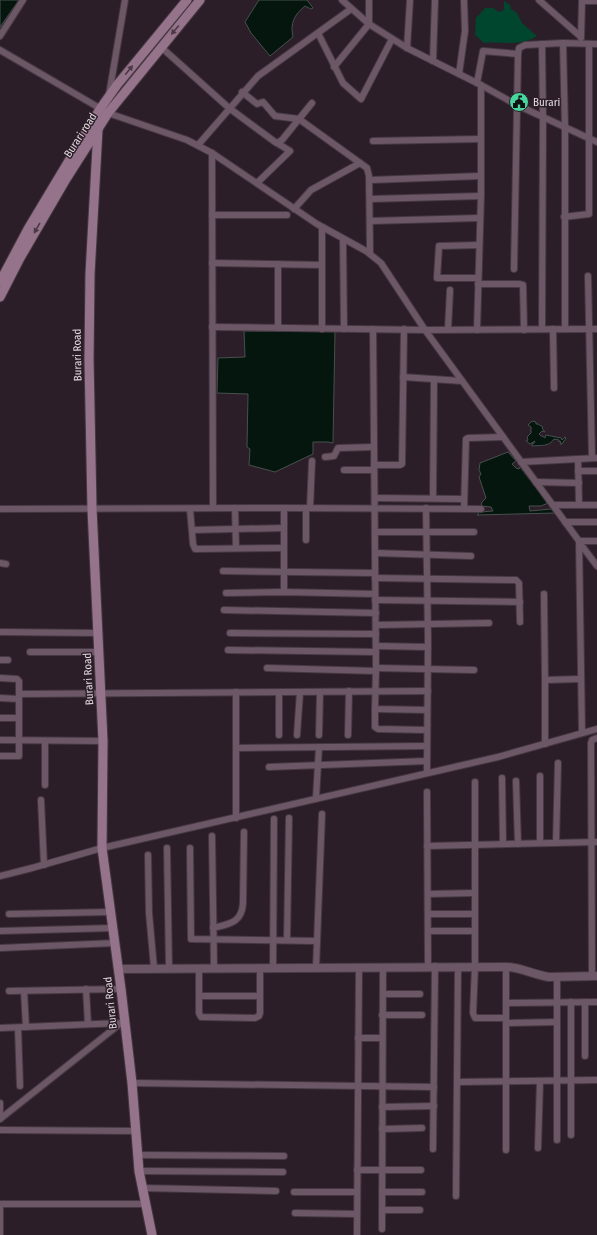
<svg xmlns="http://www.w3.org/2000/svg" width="597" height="1235" viewBox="0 0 597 1235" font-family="'Fira Sans Condensed',sans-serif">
<rect width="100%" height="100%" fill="#2c1e28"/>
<path fill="#00452d" d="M504 1 510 5 511 9 517 13 522 23 537 36C521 47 502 41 484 43L475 35 476 18 485 8H493L499 12 504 10Z"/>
<g fill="#04160e" stroke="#47504d">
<polygon points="0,0 19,0 0,27"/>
<path d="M259 0H307L313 8 311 9 305 6C294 15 290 23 293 37L270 56 251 33 245 22Z"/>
<polygon points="244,331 335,331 333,443 328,442 313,442 313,454 275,472 249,465 250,449 247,447 248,394 217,393 218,358 245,357"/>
<path d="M532 421 536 422V424H538L543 427 542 428 545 432 542 431 539 434 541 436H542L545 438 546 435 561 438 562 440 565 437 566 438 562 444H560L561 442 560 441 559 442V440L554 439C549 447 541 445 532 446V444L534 443 535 441 530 444 526 441 528 440 527 437 531 433V427L528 425Z"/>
<polygon points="508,452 516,461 512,464 516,468 519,469 520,467 548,503 541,506 529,506 530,511 551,509 555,513 477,515 480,512 493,511 491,507 481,506 482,502 486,498 479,477 481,474 479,470 480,463"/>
</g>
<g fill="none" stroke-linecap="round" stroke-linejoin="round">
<defs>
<g id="minor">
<polyline points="342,0 369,24 407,48 481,85 517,105 597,142"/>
<polyline points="539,0 581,37"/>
<polyline points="582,1 597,1"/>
<polyline points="318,33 343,83 361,99 392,39"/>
<polyline points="0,36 23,0"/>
<polyline points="581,38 582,0"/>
<polyline points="563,43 565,127 565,329"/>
<polyline points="542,44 543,118 542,329"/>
<polyline points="161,47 229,108 275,142 277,143 282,140 312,103"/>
<polyline points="407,48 410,0"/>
<polyline points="0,50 108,113 187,140 212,153 317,224 366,251 381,263 425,330 579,541 582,733"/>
<polyline points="433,61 435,0"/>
<polyline points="334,67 369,24 369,0"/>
<polyline points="459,74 465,31 464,0"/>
<polyline points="477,83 483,51 518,54"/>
<polyline points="242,92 257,104 263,102 275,116 299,119 367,168 369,176 370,253"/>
<polyline points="109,95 125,0"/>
<polyline points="373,141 480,139"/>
<polyline points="198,145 258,76 351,9"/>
<polyline points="212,153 213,508"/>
<polyline points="370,180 480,176"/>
<polyline points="257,183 290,151 277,143"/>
<polyline points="370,199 481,196"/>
<polyline points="294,209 311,190 360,163"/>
<polyline points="212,215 287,215"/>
<polyline points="564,217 589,214 589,44"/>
<polyline points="370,221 479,218"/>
<polyline points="343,239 344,329"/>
<polyline points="212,263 322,265"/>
<polyline points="514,269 518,54 519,48 525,45 563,43 597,44"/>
<polyline points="588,276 592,458"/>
<polyline points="478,278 437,278 439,246 479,245"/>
<polyline points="478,284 519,284 523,285 524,330"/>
<polyline points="212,327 425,330 597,329"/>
<polyline points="278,328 278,264"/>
<polyline points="322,329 322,227"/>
<polyline points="373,329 376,668 375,709 427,710"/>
<polyline points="448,329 450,290"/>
<polyline points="553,329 554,388"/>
<polyline points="477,330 481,196 481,85"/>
<polyline points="403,377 462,381"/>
<polyline points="325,457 334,456 338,448 374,447"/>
<polyline points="578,459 579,505"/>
<polyline points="521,462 597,458"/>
<polyline points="374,465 400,465 402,464 404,329"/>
<polyline points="344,470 374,470"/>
<polyline points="578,471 597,471"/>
<polyline points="536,482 579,483"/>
<polyline points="375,498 464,499"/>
<polyline points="433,498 434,379"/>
<polyline points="553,505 597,505"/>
<polyline points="235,508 236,548"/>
<polyline points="284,508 284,592"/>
<polyline points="310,508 312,461"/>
<polyline points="426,508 428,639 427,773"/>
<polyline points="0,509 284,508 481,509"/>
<polyline points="190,509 193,544 195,549 284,548"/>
<polyline points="464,509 466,439 468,438 503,437"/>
<polyline points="565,522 597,522"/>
<polyline points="192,530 284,528"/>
<polyline points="375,532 474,532"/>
<polyline points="306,540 306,508"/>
<polyline points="579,541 597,541"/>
<polyline points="579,542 597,566"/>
<polyline points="375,553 471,556"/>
<polyline points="0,563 6,564"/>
<polyline points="223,571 375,573"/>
<polyline points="375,578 516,580 519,583 520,622"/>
<polyline points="226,593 284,592 375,594"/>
<polyline points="544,594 545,680 545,744"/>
<polyline points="375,600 520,602"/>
<polyline points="224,610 376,613"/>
<polyline points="376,625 489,623"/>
<polyline points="0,632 97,633"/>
<polyline points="230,633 376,634"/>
<polyline points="376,646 428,647"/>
<polyline points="228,650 376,652"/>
<polyline points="30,652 98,652"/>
<polyline points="0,660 8,660"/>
<polyline points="267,668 376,671"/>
<polyline points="376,668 474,670"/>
<polyline points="0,678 17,679 19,681 19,756 0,756"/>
<polyline points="545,680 580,679"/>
<polyline points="236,692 236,818"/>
<polyline points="19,694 428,691"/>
<polyline points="0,698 19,699"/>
<polyline points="375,709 375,727 378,729 427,730"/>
<polyline points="0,718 19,718"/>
<polyline points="279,735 279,693"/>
<polyline points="297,735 300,692"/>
<polyline points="319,735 320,692"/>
<polyline points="348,735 349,691"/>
<polyline points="0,740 103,741"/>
<polyline points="45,741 45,785"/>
<polyline points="236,748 427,746"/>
<polyline points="269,767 427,761"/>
<polyline points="540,776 540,843"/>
<polyline points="502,778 503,844"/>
<polyline points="516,781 518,844"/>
<polyline points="475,782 475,967 473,1013 475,1018 506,1018"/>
<polyline points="427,792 428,967"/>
<polyline points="316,798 319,747"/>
<polyline points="41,800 44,865"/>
<polyline points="212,836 214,968"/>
<polyline points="556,843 558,763"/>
<polyline points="427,846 597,842"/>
<polyline points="167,848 169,968"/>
<polyline points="190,848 191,939 317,941"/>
<polyline points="148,855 149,913 154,968"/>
<polyline points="0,876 32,868 102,848 498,757 597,729"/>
<polyline points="428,894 474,893"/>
<polyline points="9,914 111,912"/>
<polyline points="428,914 474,914"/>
<path d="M213 928C229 924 242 923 243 903L244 832"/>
<polyline points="0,931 113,928"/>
<polyline points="428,931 474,931"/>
<polyline points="287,940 289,818"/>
<polyline points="0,948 115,943"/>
<polyline points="506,967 506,1150"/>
<polyline points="199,968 199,1013 201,1017 255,1018 259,1016 260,1013 260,968"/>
<polyline points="273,968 274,819"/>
<polyline points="316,968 322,814"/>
<polyline points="592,976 591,743 592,740 597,738"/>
<polyline points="86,989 88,1024"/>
<polyline points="9,991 121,989"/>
<polyline points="24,991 26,1027"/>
<polyline points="383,994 420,994"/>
<polyline points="199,996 260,996"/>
<polyline points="506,1003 597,1002"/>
<polyline points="382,1015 422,1015"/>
<polyline points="506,1023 557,1022"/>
<polyline points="0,1028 121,1023"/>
<polyline points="18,1028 20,1086"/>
<polyline points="358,1038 382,1038"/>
<polyline points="585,1056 585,1002"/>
<polyline points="457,1082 597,1080"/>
<polyline points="132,1083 434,1087"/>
<polyline points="0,1103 0,1119"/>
<polyline points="382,1107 434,1106"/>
<polyline points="0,1119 121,1023"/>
<polyline points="382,1129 422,1128"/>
<polyline points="0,1130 136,1131"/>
<polyline points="571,1135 571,1002"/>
<polyline points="557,1140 557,976"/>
<polyline points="538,1148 540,1081"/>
<polyline points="433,1149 435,966"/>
<polyline points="137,1155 284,1156"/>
<polyline points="357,1170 421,1170"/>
<polyline points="139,1171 283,1172"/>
<polyline points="142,1188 276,1191"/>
<polyline points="294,1192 357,1192"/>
<polyline points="382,1192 422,1192"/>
<polyline points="456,1196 458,967"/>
<polyline points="0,1204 145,1204"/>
<polyline points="382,1210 420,1210"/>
<polyline points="295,1213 357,1214"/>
<polyline points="382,1229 383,967"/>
<polyline points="0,1235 0,1204"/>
<polyline points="357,1235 359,967"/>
</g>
<path id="tertiary" d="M119 969 506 967C521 967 534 975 549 977L597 976"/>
<g id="secondary">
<polyline points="92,121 98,129 90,274 89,359 92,509 103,741 102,848 121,989 132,1083 139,1171 152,1235"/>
<polyline points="0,282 28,229 100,109 117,85 187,0"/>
<polyline points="0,297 20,258 66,179 108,113 200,0"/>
</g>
</defs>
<use href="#minor" stroke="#463842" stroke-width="8"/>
<use href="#tertiary" stroke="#463842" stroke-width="10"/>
<use href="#secondary" stroke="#463842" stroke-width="11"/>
<use href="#minor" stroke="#6c5766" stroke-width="6"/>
<use href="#tertiary" stroke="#6c5766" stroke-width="8"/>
<use href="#secondary" stroke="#95748b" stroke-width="9"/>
</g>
<defs><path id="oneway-solid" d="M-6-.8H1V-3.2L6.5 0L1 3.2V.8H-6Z"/></defs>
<g fill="#4c3846">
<use href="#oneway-solid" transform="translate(175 30) rotate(130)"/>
<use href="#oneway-solid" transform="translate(129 70) rotate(-51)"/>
<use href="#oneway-solid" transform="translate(37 228) rotate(120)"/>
</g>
<defs>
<symbol id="civic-disc" viewBox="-11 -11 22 22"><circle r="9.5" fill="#48d49d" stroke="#2c1e28"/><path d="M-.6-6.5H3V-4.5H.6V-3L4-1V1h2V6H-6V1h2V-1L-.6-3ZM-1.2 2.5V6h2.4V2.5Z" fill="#111"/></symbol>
</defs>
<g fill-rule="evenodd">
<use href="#civic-disc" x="508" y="91" width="22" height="22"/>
</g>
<g text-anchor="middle" stroke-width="3" stroke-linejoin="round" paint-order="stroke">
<g font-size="11" fill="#e3d9e0" stroke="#2c1e28" text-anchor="start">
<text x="533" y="106">Burari</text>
</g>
<g font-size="11" fill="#e3d9e0" stroke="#2c1e28">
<text transform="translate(80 135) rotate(-57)" y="4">Burari road</text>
<text transform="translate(77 355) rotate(-91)" y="4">Burari Road</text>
<text transform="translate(88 679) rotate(-93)" y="4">Burari Road</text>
<text transform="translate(110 1003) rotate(-96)" y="4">Burari Road</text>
</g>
</g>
</svg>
